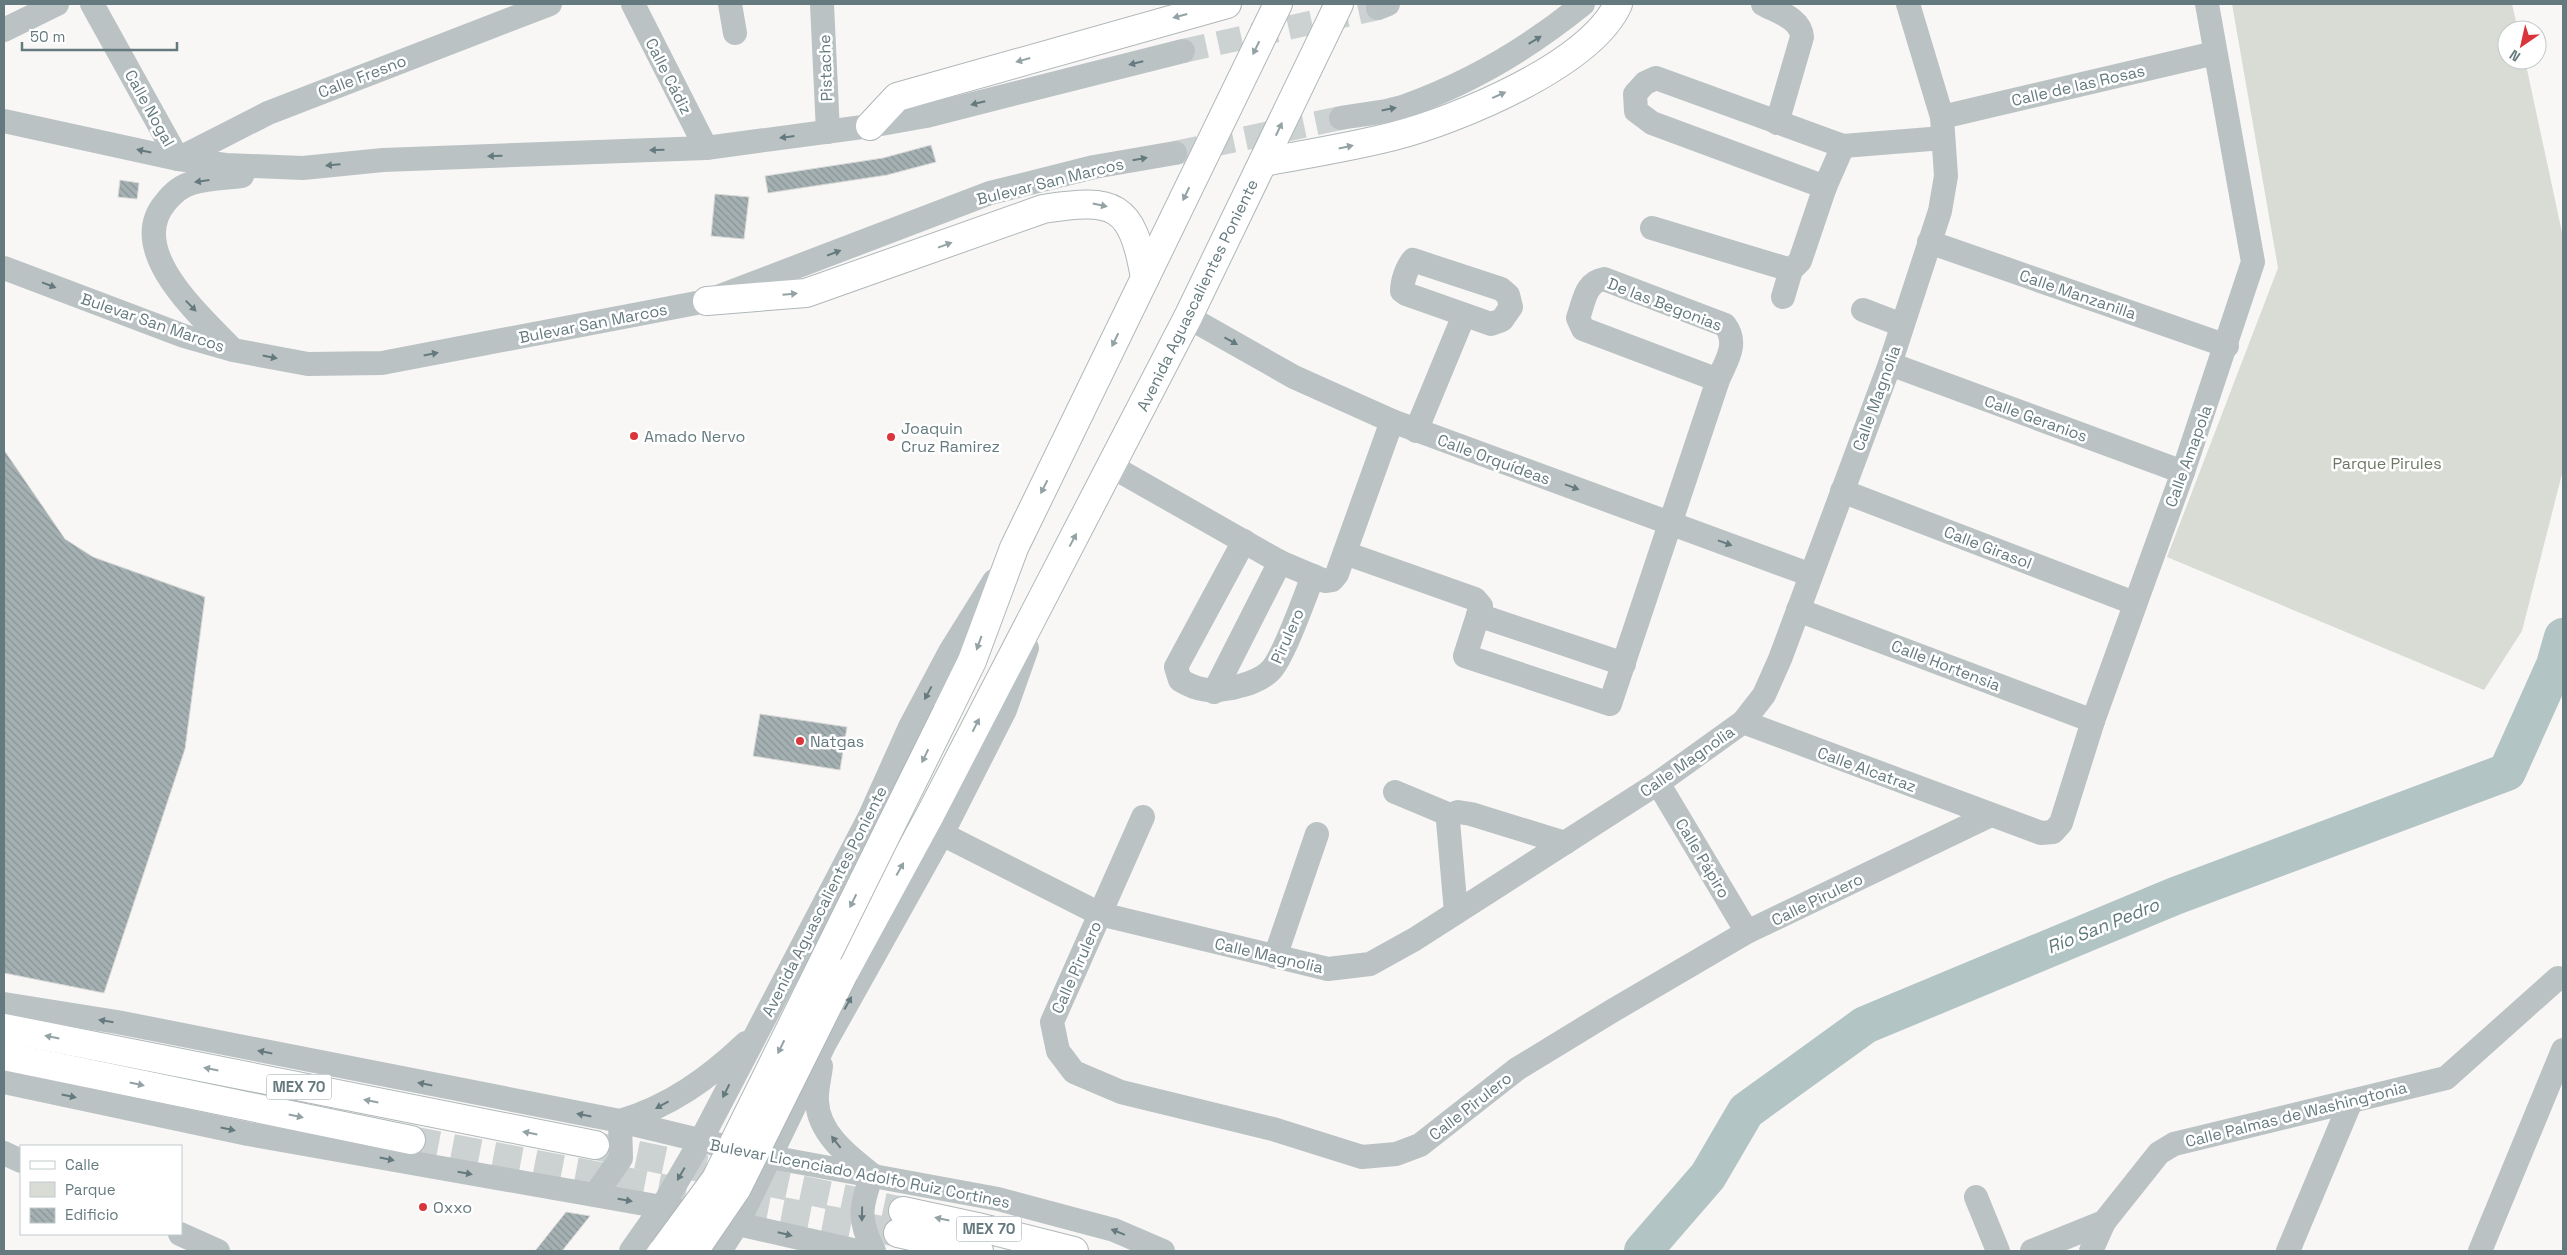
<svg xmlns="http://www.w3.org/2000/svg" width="2567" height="1255" viewBox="0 0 2567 1255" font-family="'Space Grotesk',sans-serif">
<defs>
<pattern id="building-back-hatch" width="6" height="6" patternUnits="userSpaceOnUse" patternTransform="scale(1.25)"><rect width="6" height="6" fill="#a4b0b2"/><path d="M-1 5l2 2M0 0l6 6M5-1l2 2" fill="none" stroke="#899496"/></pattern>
</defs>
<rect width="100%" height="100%" fill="#f8f7f5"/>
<polygon fill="#d9dcd5" points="2232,4 2512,4 2518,30 2507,30 2507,60 2525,60 2563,237 2563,470 2522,631 2484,690 2167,557 2278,268"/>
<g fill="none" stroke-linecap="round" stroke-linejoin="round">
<polyline stroke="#b3c4c4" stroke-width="38" points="1643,1251 1708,1176 1746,1111 1865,1025 2175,896 2507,772 2555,665 2563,637"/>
</g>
<g fill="url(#building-back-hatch)" stroke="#d9d9d8">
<polygon points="931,145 936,162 887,175 768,193 765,176 883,158"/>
<polygon points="120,180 139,183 137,199 118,197"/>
<polygon points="715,194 749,197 744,239 711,236"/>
<polygon points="4,450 65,539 93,557 205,597 185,749 104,993 4,973"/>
<polygon points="760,714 847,727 840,770 753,756"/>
<polygon points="566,1212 590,1216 562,1251 535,1251"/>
</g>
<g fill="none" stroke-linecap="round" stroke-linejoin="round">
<g stroke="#ccd2d1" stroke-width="24" stroke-dasharray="24 12" stroke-linecap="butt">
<polyline points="1183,51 1378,8"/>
<polyline points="1175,153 1341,118"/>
</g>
<g stroke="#ccd2d1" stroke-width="28" stroke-dasharray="28 14" stroke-linecap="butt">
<polyline points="411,1140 898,1233"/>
<polyline points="596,1146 903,1211"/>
</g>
<defs>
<g id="major">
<polyline points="870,126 897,97 1227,4"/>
<path d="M1263 162C1307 154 1351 147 1394 136 1456 120 1591 65 1618 4"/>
<path d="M707 301 806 293 1043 209C1115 198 1132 203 1145 278"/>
<polyline points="947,712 972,661 1014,548 1278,4"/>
<polyline points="844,973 930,815 1188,317 1339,4"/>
<polyline points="4,1028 595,1145"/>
<polyline points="4,1056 411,1140"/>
<polyline points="903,1211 982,1228 1074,1251"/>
<polyline points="898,1233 979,1251"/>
</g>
</defs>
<use href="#major" stroke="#afb7b8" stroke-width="30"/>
<g stroke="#bbc2c3" stroke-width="24">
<polyline points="92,4 178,159 268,113 550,4"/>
<polyline points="633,4 706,148"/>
<polyline points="730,4 735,33"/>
<polyline points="822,4 828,132"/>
<path d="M1763 4C1777 12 1801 18 1802 37L1777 123"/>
<polyline points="1378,8 1388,4"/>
<polyline points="4,30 57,4"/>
<polyline points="1942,117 2215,53"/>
<path d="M1341 118C1362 114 1385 113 1405 106 1470 83 1530 47 1583 4"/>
<polyline points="4,121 178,159 226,165 303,168 383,160 706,148 870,126 926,116 1183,51"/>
<polyline points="1825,187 1652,123 1636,111 1635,94 1645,83 1656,78 1843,146 1943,138"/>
<polyline points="1652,228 1791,270"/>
<polyline points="1929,242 2227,346"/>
<path d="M1413 260 1501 289 1508 295 1511 307 1502 320 1491 324 1406 294 1402 291C1402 281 1407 267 1413 260Z"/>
<polyline points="4,268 184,336 233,350 308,364 382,363 707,301 990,193 1094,167 1175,153"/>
<polyline points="1783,297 1791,270 1800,261 1825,187 1843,146"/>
<polyline points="1863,310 1902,325"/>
<polyline points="1188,317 1294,377 1392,421 1811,575"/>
<path d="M232 349C202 317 125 251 165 203 172 194 180 186 192 183 208 178 226 178 242 176"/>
<polyline points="1890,364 2183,472"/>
<polyline points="1416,431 1464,315"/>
<polyline points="1111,466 1280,562 1325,581 1332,580 1337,574 1392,421"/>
<polyline points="1842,491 2134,603"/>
<path d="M1244 541 1176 667 1180 680C1198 691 1211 692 1232 688 1245 685 1260 681 1270 671 1283 659 1305 596 1313 576"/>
<path d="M1345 553 1475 599 1481 606 1465 656 1610 704 1718 380C1726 361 1739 344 1725 325L1604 279C1585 282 1584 302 1578 318L1583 329 1718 380"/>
<polyline points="1798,610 2093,721"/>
<polyline points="1478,615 1624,664"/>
<polyline points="1214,692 1280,562"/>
<polyline points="1743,722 2041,833 2053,832 2061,823 2093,721 2183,472 2253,262 2207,4"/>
<polyline points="1658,783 1747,932"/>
<polyline points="1395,792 1450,815 1458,812 1471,814 1565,843"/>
<polyline points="1450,815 1448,821 1456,912"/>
<polyline points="1143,817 1052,1022 1058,1051 1074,1072 1121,1092 1273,1129 1362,1157 1396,1154 1420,1145 1517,1069 1612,1011 1747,932 1991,815"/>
<polyline points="942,834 1100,914 1328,969 1370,964 1415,939 1658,783 1743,722 1764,695 1780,659 1890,364 1940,211 1946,176 1942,117 1908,4"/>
<polyline points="1275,957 1317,834"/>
<polyline points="4,1004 117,1022 620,1121 770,1157 998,1199 1114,1230 1163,1251"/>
<path d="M821 1066C820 1077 816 1090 817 1101 818 1133 848 1156 871 1174"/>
<polyline points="4,1082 248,1134 662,1207 857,1251"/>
<polyline points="4,1153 21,1161"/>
<path d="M872 1175C860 1207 858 1220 874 1251"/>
<path d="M595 1195 621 1158 620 1121C669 1107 709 1078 746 1043"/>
<polyline points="1976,1197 1998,1251"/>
<polyline points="180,1234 218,1251"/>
<polyline points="631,1251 662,1207 700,1142 870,816 910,727 951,650 994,581"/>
<polyline points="720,1251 738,1223 824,1045 942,834 1005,710 1027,648"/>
<polyline points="2032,1251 2104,1222 2159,1153 2174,1144 2446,1078 2558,978 2563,979"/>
<polyline points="2091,1251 2104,1222"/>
<polyline points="2288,1251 2351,1101"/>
<polyline points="2480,1251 2563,1050"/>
</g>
<use href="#major" stroke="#fff" stroke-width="28"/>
<defs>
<g id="major-bridge">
<polyline points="663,1251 716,1179 947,712"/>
<polyline points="694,1251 737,1188 844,973"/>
</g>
</defs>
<use href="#major-bridge" stroke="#afb7b8" stroke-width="30" stroke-linecap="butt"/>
<use href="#major-bridge" stroke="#fff" stroke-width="28"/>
</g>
<defs><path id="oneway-solid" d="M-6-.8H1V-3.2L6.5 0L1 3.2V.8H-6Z" transform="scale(1.25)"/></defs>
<g fill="#93a2a5">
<use href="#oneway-solid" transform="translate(1180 16) rotate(165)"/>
<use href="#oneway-solid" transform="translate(1256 48) rotate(116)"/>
<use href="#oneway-solid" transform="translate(1023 60) rotate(164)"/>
<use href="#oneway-solid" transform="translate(1499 95) rotate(-24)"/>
<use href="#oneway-solid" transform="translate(1279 129) rotate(-65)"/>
<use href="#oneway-solid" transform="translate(1346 147) rotate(-12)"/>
<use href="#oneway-solid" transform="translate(1186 194) rotate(116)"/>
<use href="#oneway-solid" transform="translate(1100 205) rotate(12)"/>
<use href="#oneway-solid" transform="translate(945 245) rotate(-20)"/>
<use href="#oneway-solid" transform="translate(790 294) rotate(-5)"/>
<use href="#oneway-solid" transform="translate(1115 340) rotate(116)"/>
<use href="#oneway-solid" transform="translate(1044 487) rotate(117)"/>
<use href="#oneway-solid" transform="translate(1073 540) rotate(-62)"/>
<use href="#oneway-solid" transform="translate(979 643) rotate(110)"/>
<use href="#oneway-solid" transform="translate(976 725) rotate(-63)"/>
<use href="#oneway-solid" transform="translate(925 756) rotate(116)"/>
<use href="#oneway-solid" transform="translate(900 869) rotate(-61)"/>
<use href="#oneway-solid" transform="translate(853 901) rotate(116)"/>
<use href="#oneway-solid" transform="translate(52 1037) rotate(-169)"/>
<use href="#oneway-solid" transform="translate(781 1047) rotate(116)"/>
<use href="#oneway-solid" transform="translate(211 1069) rotate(-169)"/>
<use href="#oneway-solid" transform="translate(137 1084) rotate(12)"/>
<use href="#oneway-solid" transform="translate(371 1101) rotate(-169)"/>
<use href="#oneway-solid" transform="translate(296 1116) rotate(12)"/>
<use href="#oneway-solid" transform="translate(530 1133) rotate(-169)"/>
<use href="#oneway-solid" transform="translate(942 1219) rotate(-168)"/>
</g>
<g fill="#657a7e">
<use href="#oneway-solid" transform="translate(1535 40) rotate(-31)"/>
<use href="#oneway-solid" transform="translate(1136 63) rotate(166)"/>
<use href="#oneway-solid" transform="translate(978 103) rotate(166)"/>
<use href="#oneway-solid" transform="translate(1389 109) rotate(-11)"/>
<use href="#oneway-solid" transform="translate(787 137) rotate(173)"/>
<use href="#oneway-solid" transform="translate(657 150) rotate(178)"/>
<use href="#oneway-solid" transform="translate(144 151) rotate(-168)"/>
<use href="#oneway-solid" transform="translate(495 156) rotate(178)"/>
<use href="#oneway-solid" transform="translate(1140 159) rotate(-10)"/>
<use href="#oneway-solid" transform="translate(333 165) rotate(175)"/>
<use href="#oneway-solid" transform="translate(202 181) rotate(172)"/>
<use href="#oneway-solid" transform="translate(834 253) rotate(-21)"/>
<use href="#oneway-solid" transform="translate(49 285) rotate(21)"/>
<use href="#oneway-solid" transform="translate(191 306) rotate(46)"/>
<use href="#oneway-solid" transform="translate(1231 341) rotate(29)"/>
<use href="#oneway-solid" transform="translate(431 354) rotate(-11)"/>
<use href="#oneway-solid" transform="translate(270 357) rotate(11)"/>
<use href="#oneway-solid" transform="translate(1572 487) rotate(20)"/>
<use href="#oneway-solid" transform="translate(1725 543) rotate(20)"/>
<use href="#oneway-solid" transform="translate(928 693) rotate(118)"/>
<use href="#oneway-solid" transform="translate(848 1003) rotate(-61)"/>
<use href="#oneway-solid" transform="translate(106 1021) rotate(-171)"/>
<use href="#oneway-solid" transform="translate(265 1052) rotate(-169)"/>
<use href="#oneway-solid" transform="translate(425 1084) rotate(-169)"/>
<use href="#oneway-solid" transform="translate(726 1091) rotate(117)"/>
<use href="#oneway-solid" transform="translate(69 1096) rotate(12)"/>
<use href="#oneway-solid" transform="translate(662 1105) rotate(151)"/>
<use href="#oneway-solid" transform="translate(584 1115) rotate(-169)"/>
<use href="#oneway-solid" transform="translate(228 1129) rotate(12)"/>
<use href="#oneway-solid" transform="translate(836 1142) rotate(-128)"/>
<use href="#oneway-solid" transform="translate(387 1159) rotate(11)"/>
<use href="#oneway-solid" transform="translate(465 1173) rotate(10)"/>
<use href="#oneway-solid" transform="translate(681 1174) rotate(120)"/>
<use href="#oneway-solid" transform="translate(625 1200) rotate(10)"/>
<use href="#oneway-solid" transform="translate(862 1214) rotate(91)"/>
<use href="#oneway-solid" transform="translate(1118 1232) rotate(-158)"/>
<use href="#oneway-solid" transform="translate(785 1234) rotate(14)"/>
</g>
<g fill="#d9353b" stroke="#fff" stroke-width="2">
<circle cx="634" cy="436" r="5"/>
<circle cx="891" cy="437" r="5"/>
<circle cx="800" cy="741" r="5"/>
<circle cx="423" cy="1207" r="5"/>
</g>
<g text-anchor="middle" stroke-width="5" stroke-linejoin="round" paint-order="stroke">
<g fill="#fff" stroke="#93a2a5" stroke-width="1">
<rect x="266.5" y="1074.5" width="65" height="25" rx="4"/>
<rect x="956.5" y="1216.5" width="65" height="25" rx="4"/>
</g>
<g font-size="15" font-weight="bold" fill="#657a7e">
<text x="299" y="1092">MEX 70</text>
<text x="989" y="1234">MEX 70</text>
</g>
<g font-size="16" fill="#657a7e" stroke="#fff">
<text transform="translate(825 68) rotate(-92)" y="6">Pistache</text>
<text transform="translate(362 76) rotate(-21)" y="6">Calle Fresno</text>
<text transform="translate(669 76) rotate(63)" y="6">Calle Cádiz</text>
<text transform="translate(2078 85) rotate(-13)" y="6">Calle de las Rosas</text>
<text transform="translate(150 108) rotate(61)" y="6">Calle Nogal</text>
<text transform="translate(1050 181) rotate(-14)" y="6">Bulevar San Marcos</text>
<text transform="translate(2078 294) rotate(19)" y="6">Calle Manzanilla</text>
<text transform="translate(1197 295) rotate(-64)" y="6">Avenida Aguascalientes Poniente</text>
<text transform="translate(1665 304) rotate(21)" y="6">De las Begonias</text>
<text transform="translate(153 322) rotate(19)" y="6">Bulevar San Marcos</text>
<text transform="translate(593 323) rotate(-11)" y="6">Bulevar San Marcos</text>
<text transform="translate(1876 398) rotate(-70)" y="6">Calle Magnolia</text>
<text transform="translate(2036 418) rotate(20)" y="6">Calle Geranios</text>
<text transform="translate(2188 456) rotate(-70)" y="6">Calle Amapola</text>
<text transform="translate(1494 459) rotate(20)" y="6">Calle Orquídeas</text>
<text transform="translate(1988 547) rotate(21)" y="6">Calle Girasol</text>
<text transform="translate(1287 636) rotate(-66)" y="6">Pirulero</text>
<text transform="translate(1946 665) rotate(21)" y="6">Calle Hortensia</text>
<text transform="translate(1687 761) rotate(-35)" y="6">Calle Magnolia</text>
<text transform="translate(1867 769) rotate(20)" y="6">Calle Alcatraz</text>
<text transform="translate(1703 858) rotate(59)" y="6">Calle Pápiro</text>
<text transform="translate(1817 899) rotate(-26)" y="6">Calle Pirulero</text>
<text transform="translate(824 901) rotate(-63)" y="6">Avenida Aguascalientes Poniente</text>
<text transform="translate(1269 955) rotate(13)" y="6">Calle Magnolia</text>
<text transform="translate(1076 967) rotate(-66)" y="6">Calle Pirulero</text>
<text transform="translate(1470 1106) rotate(-38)" y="6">Calle Pirulero</text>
<text transform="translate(2296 1114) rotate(-14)" y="6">Calle Palmas de Washingtonia</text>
<text transform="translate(860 1173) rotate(11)" y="6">Bulevar Licenciado Adolfo Ruiz Cortines</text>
</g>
<g font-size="16" fill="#657a7e" stroke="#fff" text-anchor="start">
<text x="901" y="434">Joaquin<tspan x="901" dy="18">Cruz Ramirez</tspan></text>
<text x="644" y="442">Amado Nervo</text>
<text x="810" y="747">Natgas</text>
<text x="433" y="1213">Oxxo</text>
</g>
<g font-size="16" fill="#6c7763" stroke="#fff">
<text x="2387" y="469">Parque Pirules</text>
</g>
<g font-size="18" font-style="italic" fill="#5f7979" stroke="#fff">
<text transform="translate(2103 926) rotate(-22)" y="6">Río San Pedro</text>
</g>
</g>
<rect width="2567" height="1255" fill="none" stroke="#657a7e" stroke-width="10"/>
<rect x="20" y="1145" width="162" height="90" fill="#ffffff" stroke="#c1cacb"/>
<rect x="30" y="1161" width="25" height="8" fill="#ffffff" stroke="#c1cacb"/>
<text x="65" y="1170" font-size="15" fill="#657a7e">Calle</text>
<rect x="30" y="1182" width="25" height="15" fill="#d9dcd5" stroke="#c1cacb"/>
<text x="65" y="1195" font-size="15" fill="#657a7e">Parque</text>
<rect x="30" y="1208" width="25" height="15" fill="url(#building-back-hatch)" stroke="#c1cacb"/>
<text x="65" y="1220" font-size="15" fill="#657a7e">Edificio</text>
<g transform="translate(2522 45) rotate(214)"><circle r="24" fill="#ffffff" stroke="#c1cacb"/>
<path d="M0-4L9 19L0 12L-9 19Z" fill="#d9353b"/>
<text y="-8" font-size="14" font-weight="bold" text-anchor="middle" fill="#657a7e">N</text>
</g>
<path d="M22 42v8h155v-8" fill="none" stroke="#657a7e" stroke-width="2.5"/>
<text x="30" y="42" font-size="15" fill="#657a7e" stroke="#ffffff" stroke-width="4" paint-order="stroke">50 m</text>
</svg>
